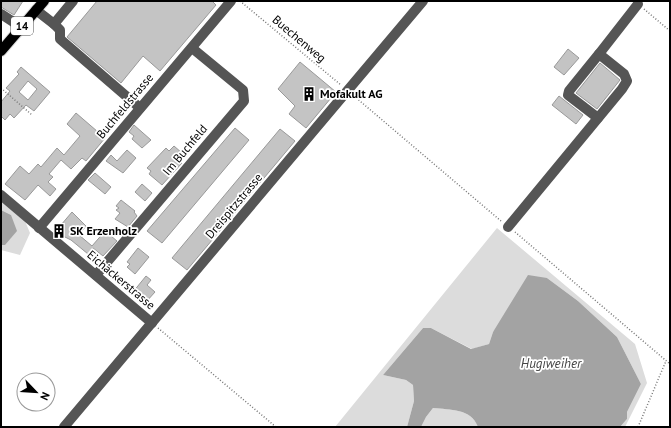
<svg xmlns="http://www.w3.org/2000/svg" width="671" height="428" viewBox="0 0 671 428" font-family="'PT Sans',sans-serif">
<rect width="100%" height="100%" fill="#fff"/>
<g fill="#dcdcdc">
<polygon points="1,201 25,221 30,233 20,255 1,250 1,245 5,245 11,215 1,210"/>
<polygon points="497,228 635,344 647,383 625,427 620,427 627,419 627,412 641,384 617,337 578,301 547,278 493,332 489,344 472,349 431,328 423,328 383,375 406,380 413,385 414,401 407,427 335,427"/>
<path d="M433 408C450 410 471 408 478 427H421L426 417Z"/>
</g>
<g fill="#a3a3a3">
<polygon points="1,210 11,215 17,231 5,245 1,245"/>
<path d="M528 275 547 278 578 301 617 337 641 384 627 412V419L620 427H478C471 408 450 410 433 408L426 417 421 427H407L414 401 413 385 406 380 383 375 423 328H431L471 349 489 344 493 332Z"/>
</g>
<g fill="#c4c4c4" stroke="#999" fill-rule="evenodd">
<polygon points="1,1 23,1 14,15 1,7"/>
<polygon points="97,1 212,1 216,5 160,71 143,56 121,83 67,37"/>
<polygon points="568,49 579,58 564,75 554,67"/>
<polygon points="300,62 336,92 306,128 289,114 295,106 278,89"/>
<polygon points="600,63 620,80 597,109 576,93"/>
<path d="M21 67 50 92 34 111 26 105 14 118 10 114 5 120 1 116V102L10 91 6 88 19 74 17 72ZM28 81 37 89 28 100 19 92Z"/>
<polygon points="559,96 583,115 576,124 552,105"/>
<polygon points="76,113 105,138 86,161 82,158 71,169 61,160 49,174 53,177 48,182 56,189 50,196 38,185 25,200 5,184 20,166 29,174 38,164 41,167 57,148 64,155 80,136 67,124"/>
<polygon points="134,125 151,140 142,148 132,139 134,136 129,132"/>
<polygon points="235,128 249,140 162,243 147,231"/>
<polygon points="280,129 295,141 187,270 172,258"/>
<polygon points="174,146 182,153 177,159 182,163 162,185 149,174 151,171 147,168 166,148 169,151"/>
<polygon points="127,150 136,158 123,173 106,161 111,155 117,161"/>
<polygon points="95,173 111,187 105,194 88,180"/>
<polygon points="142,184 152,193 145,201 135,192"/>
<polygon points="121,200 135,211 134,212 137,216 128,227 115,219 120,213 116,210 119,208 116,206"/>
<polygon points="72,212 86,226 79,235 92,246 105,231 117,241 103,256 93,248 88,254 71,240 55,232"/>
<polygon points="138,248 149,257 135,274 127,267 130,264 127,262"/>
<polygon points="146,276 151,280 147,285 155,292 146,302 133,292"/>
</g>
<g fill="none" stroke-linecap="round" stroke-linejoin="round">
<defs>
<polyline id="major" points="1,51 44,1"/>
</defs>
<use href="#major" stroke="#dbdbdb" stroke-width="12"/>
<g stroke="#777" stroke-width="1.5" stroke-dasharray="1 2" stroke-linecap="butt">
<polyline points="240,1 341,85"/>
<polyline points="644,9 670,31"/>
<polyline points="1,88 32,115"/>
<polyline points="354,96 501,221"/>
<polyline points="515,232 670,364"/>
<polyline points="158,328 276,427"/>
<polyline points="638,427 666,361"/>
</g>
<g stroke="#555" stroke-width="10">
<polyline points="36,10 54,24 73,1"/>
<polyline points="1,14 21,27"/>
<polyline points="54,24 60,30 60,39 140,108"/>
<polyline points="598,118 568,95 569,91 599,54"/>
<polyline points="1,195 152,323"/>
<polyline points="508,227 622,89 627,81 624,74 599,54 638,4"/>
<polyline points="39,228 231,1"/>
<polyline points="96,275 244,101 243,90 192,48"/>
<polyline points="64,427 423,1"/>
</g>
<use href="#major" stroke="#000" stroke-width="10"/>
</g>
<defs>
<symbol id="building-bare" viewBox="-9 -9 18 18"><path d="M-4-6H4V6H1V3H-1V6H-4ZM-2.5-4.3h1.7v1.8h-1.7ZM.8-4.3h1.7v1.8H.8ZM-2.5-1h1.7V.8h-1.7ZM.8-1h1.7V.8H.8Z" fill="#000" stroke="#fff" stroke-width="2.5" paint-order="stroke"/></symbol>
</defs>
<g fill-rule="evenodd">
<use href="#building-bare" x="299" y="84" width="20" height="20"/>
<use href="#building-bare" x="49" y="221" width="20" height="20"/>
</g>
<g text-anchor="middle" stroke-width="3.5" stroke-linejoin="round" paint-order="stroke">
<rect fill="#fff" stroke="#4c4c4c" stroke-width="1" x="11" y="17" width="22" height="18" rx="3"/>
<g font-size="11" font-weight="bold" fill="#000">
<text x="22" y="30">14</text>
</g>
<g font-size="12" fill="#000" stroke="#fff">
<text transform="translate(299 39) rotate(40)" y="4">Buechenweg</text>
<text transform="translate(125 106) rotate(-50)" y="4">Buchfeldstrasse</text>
<text transform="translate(185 150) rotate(-50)" y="4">Im Buchfeld</text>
<text transform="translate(234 206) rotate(-50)" y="4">Dreispitzstrasse</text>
<text transform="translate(121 280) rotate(40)" y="4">Eichäckerstrasse</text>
</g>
<g font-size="12" font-weight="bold" fill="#000" stroke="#fff" text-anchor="start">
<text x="320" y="98">Mofakult AG</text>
<text x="70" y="235">SK Erzenholz</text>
</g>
<g font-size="13" font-style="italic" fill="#444" stroke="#fff">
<text x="551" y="368">Hugiweiher</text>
</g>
</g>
<rect width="671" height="428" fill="none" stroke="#000000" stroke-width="4"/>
<g transform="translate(36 392) rotate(115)"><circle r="19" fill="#ffffff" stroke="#999999"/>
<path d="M0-3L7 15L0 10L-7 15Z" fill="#000000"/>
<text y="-6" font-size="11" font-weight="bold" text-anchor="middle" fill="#000000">N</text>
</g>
</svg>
